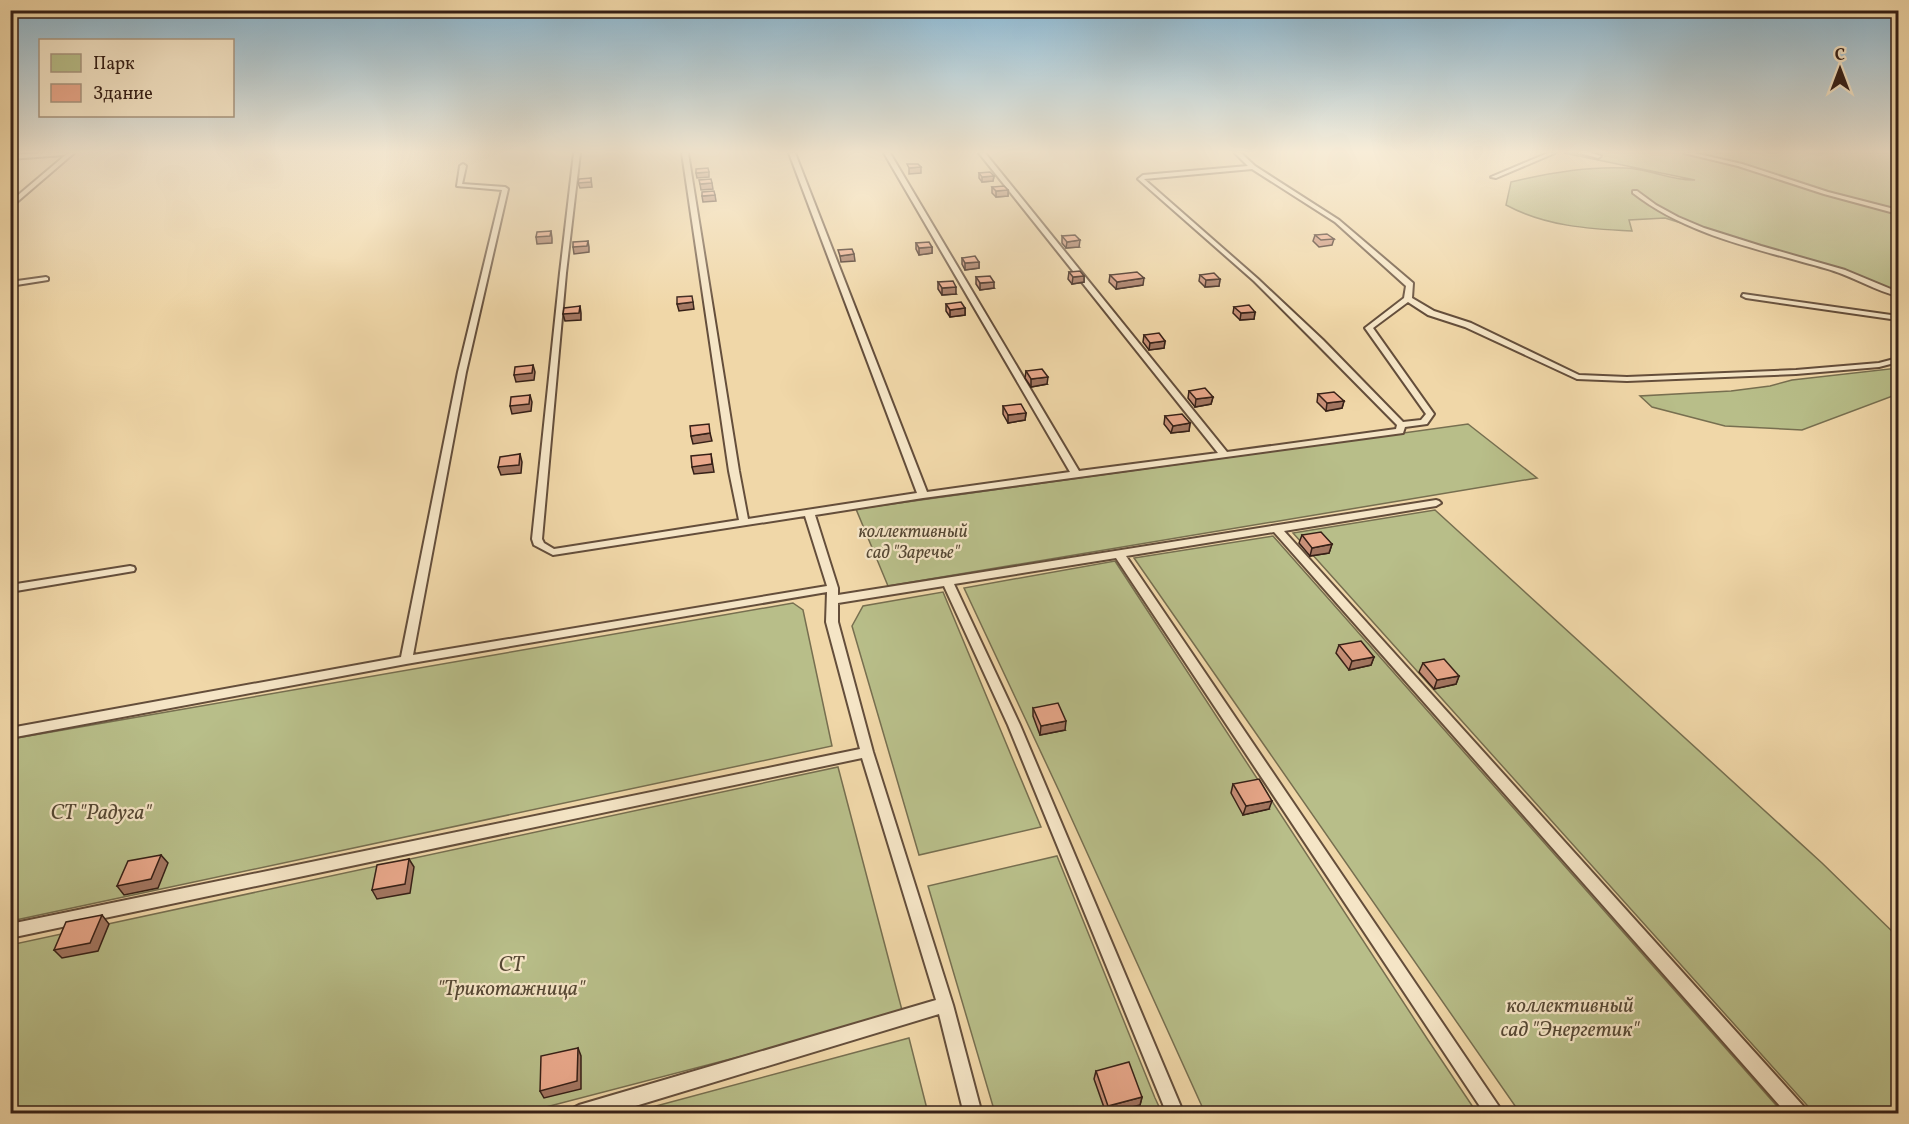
<svg xmlns="http://www.w3.org/2000/svg" width="1909" height="1124" viewBox="0 0 1909 1124" font-family="Vollkorn,serif">
<rect width="100%" height="100%" fill="#f0d7a8"/>
<filter id="stains"><feTurbulence type="fractalNoise" baseFrequency=".00333" numOctaves="4"/><feColorMatrix values="0 0 0 0 .2 0 0 0 0 .09 0 0 0 0 .02 0 0 0 .5 -.17"/></filter>
<radialGradient id="worn" r=".72"><stop offset=".6" stop-color="#630" stop-opacity="0"/><stop offset="1" stop-color="#630" stop-opacity=".3"/></radialGradient>
<g fill="#b8be89" stroke="#776f50" stroke-width="1.5">
<path d="M1564 153H1898V297L1835 271 1665 218 1629 220 1632 231C1588 229 1545 226 1506 205L1511 182C1548 173 1588 166 1626 168 1650 169 1671 181 1695 180Z"/>
<polygon points="1898,368 1898,394 1802,430 1725,426 1652,407 1640,396 1731,391 1770,386 1792,380"/>
<polygon points="1468,424 1537,478 888,586 856,509"/>
<polygon points="1435,510 1822,863 1898,937 1898,1113 1814,1113 1293,533"/>
<polygon points="1273,536 1783,1113 1520,1113 1134,558"/>
<polygon points="1115,561 1428,1040 1477,1113 1205,1113 1060,793 964,588"/>
<polygon points="943,592 1041,827 919,855 852,626 863,606"/>
<polygon points="793,603 803,610 832,746 11,921 11,739"/>
<polygon points="838,767 903,1014 523,1113 11,1113 10,945"/>
<polygon points="1057,856 1155,1098 1162,1113 995,1113 928,886"/>
<polygon points="909,1038 928,1113 630,1113"/>
</g>
<g fill="none" stroke-linecap="round" stroke-linejoin="round">
<defs>
<g id="service">
<polygon points="44,153 67,153 64,155 10,159 10,155"/>
<polygon points="68,153 74,153 10,208 10,202"/>
<path d="M574 153H580L566 273 542 539 544 543 554 549 739 520 729 471 682 153H688L739 471 748 519 917 493 789 153H795L927 492 1070 472 884 153H890L1079 471 1218 453 979 153H985L1227 452 1396 429 1397 425 1317 344 1254 281 1138 179 1143 175 1248 166 1235 153H1241L1255 166 1339 220 1413 283 1412 298 1434 311 1471 323 1579 375 1627 377 1796 370 1879 363 1898 358V362L1879 367 1796 374 1627 381 1577 379 1465 327 1428 315 1408 302 1373 328 1434 414 1427 424 1405 427 1403 433 923 498 815 515 838 588V595L1436 500 1439 501 1441 503 1436 506 1284 531 1805 1108 1807 1114H1787L1274 532 1126 556 1504 1114H1485L1116 558 954 584 1020 725 1184 1114H1167L1008 725 944 586 838 603V622L873 752 953 1005 982 1114H964L939 1014 609 1114H571L573 1108 579 1105 936 1000 862 758 10 938V924L860 749 826 622 827 592 406 664 10 738V728L401 657 458 372 502 190 457 186 460 166 463 164 466 166 462 184 505 187 508 189 466 372 413 655 827 586 805 516 553 555 534 545 532 539 560 273ZM1252 169 1335 222 1406 286 1404 298 1365 328 1426 414 1421 420 1403 422 1323 340 1258 279 1144 179Z"/>
<polygon points="1548,153 1555,153 1496,178 1491,177"/>
<polygon points="1579,153 1590,153 1601,156 1598,158"/>
<polygon points="1684,153 1694,153 1742,164 1828,192 1898,210 1898,214 1824,194 1738,166"/>
<path d="M1633 191H1637L1656 205 1678 217 1704 228 1761 246 1845 270 1898 292V296C1876 291 1856 278 1834 271 1765 250 1691 238 1633 193Z"/>
<polygon points="46,277 48,278 48,280 10,286 10,282"/>
<polygon points="1743,294 1898,316 1898,320 1746,298 1742,296"/>
<polygon points="130,566 134,567 135,569 134,571 10,592 10,585"/>
</g>
</defs>
<use href="#service" stroke="#644e3b" stroke-width="4"/>
<use href="#service" fill="#f5e5c6" fill-rule="evenodd"/>
</g>
<g fill="#c89078" stroke="#362017" stroke-width="1.5">
<polygon points="979,173 994,176 993,181 982,182 979,178"/>
<polygon points="992,187 1008,190 1008,196 996,197 992,193"/>
<polygon points="1315,235 1334,239 1332,245 1319,247 1313,241"/>
<polygon points="1062,236 1079,247 1066,248 1062,243"/>
<polygon points="916,243 932,247 932,253 919,255 916,249"/>
<polygon points="962,258 979,262 979,268 965,270 962,264"/>
<polygon points="1069,272 1084,276 1084,282 1072,284 1068,279"/>
<polygon points="1110,275 1143,285 1116,289 1109,282"/>
<polygon points="1200,275 1220,279 1219,286 1205,287 1199,281"/>
<polygon points="976,277 994,288 980,290 976,284"/>
<polygon points="938,282 956,294 942,295 938,289"/>
<polygon points="946,304 965,308 965,315 950,317 946,311"/>
<polygon points="1234,307 1255,312 1254,319 1240,320 1233,313"/>
<polygon points="1144,335 1165,341 1164,348 1149,350 1143,342"/>
<polygon points="1026,371 1047,384 1031,387 1025,378"/>
<polygon points="1189,391 1213,397 1211,404 1195,407 1188,398"/>
<polygon points="1318,394 1344,401 1342,408 1326,411 1317,402"/>
<polygon points="1003,406 1026,413 1025,420 1008,423 1003,414"/>
<polygon points="1165,416 1190,423 1189,431 1171,433 1164,424"/>
<polygon points="1302,535 1332,544 1329,553 1310,556 1299,543"/>
<polygon points="1339,645 1374,657 1371,665 1349,670 1336,653"/>
<polygon points="1423,663 1459,676 1456,684 1434,689 1419,672"/>
<polygon points="1033,708 1065,730 1040,735 1033,716"/>
<polygon points="1233,784 1269,809 1243,815 1231,793"/>
<polygon points="1096,1071 1142,1097 1140,1105 1106,1113 1094,1079"/>
</g>
<g fill="#a37661" stroke="#362017" stroke-width="1.5">
<polygon points="921,167 921,173 909,174 909,168"/>
<polygon points="709,172 709,177 697,178 696,173"/>
<polygon points="994,176 993,181 982,182 982,177"/>
<polygon points="591,178 592,187 580,188 578,183"/>
<polygon points="712,183 713,189 701,190 700,184"/>
<polygon points="1008,190 1008,196 996,197 996,191"/>
<polygon points="715,195 716,201 703,202 702,196"/>
<polygon points="551,231 552,238 552,243 537,244 536,237"/>
<polygon points="1080,240 1079,247 1066,248 1067,242"/>
<polygon points="588,241 589,247 589,252 574,254 573,247"/>
<polygon points="932,247 932,253 919,255 919,248"/>
<polygon points="854,254 855,261 841,262 840,256"/>
<polygon points="979,262 979,268 965,270 965,263"/>
<polygon points="1084,276 1084,282 1072,284 1073,277"/>
<polygon points="1144,278 1143,285 1116,289 1117,282"/>
<polygon points="1220,279 1219,286 1205,287 1206,280"/>
<polygon points="994,282 994,288 980,290 980,283"/>
<polygon points="956,287 956,294 942,295 942,288"/>
<polygon points="693,302 694,309 679,311 677,304"/>
<polygon points="580,306 581,313 581,320 565,321 563,314"/>
<polygon points="965,308 965,315 950,317 950,310"/>
<polygon points="1255,312 1254,319 1240,320 1241,313"/>
<polygon points="1165,341 1164,348 1149,350 1150,343"/>
<polygon points="533,365 535,372 534,380 516,382 514,375"/>
<polygon points="1048,377 1047,384 1031,387 1031,379"/>
<polygon points="530,395 532,402 531,411 512,414 510,406"/>
<polygon points="1213,397 1211,404 1195,407 1196,399"/>
<polygon points="1344,401 1342,408 1326,411 1327,403"/>
<polygon points="1026,413 1025,420 1008,423 1008,415"/>
<polygon points="1190,423 1189,431 1171,433 1173,426"/>
<polygon points="710,433 712,441 693,444 691,436"/>
<polygon points="520,454 522,462 521,473 501,475 498,467"/>
<polygon points="711,454 714,472 694,474 692,467"/>
<polygon points="1332,544 1329,553 1310,556 1312,548"/>
<polygon points="1374,657 1371,665 1349,670 1352,661"/>
<polygon points="1459,676 1456,684 1434,689 1437,680"/>
<polygon points="1066,721 1065,730 1040,735 1041,726"/>
<polygon points="1272,801 1269,809 1243,815 1246,806"/>
<polygon points="161,855 168,863 158,888 124,895 117,886"/>
<polygon points="409,859 414,867 410,893 377,899 372,890"/>
<polygon points="102,915 109,924 98,951 62,958 54,950"/>
<polygon points="578,1048 581,1056 581,1089 544,1098 540,1091"/>
<polygon points="1142,1097 1140,1105 1107,1113 1108,1106"/>
</g>
<g fill="#e9a88b" stroke="#362017" stroke-width="1.5">
<polygon points="907,164 918,164 921,167 909,168"/>
<polygon points="708,168 709,172 696,173 696,169"/>
<polygon points="990,172 994,176 982,177 979,173"/>
<polygon points="591,178 591,182 578,183 579,179"/>
<polygon points="711,179 712,183 700,184 699,180"/>
<polygon points="1004,186 1008,190 996,191 992,187"/>
<polygon points="714,191 715,195 702,196 702,192"/>
<polygon points="551,231 550,236 536,237 537,232"/>
<polygon points="1327,234 1334,239 1321,240 1315,235"/>
<polygon points="1075,235 1080,240 1067,242 1062,236"/>
<polygon points="588,241 587,246 573,247 573,242"/>
<polygon points="929,242 932,247 919,248 916,243"/>
<polygon points="852,249 854,254 840,256 838,250"/>
<polygon points="975,256 979,262 965,263 962,258"/>
<polygon points="1080,271 1084,276 1073,277 1069,272"/>
<polygon points="1137,272 1144,278 1117,282 1110,275"/>
<polygon points="1214,273 1220,279 1206,280 1200,275"/>
<polygon points="990,276 994,282 980,283 976,277"/>
<polygon points="953,281 956,287 942,288 938,282"/>
<polygon points="692,296 693,302 677,304 677,297"/>
<polygon points="961,302 965,308 950,310 946,304"/>
<polygon points="1249,305 1255,312 1241,313 1234,307"/>
<polygon points="580,306 579,313 563,314 564,308"/>
<polygon points="1159,333 1165,341 1150,343 1144,335"/>
<polygon points="533,365 532,373 514,375 515,367"/>
<polygon points="1042,369 1048,377 1031,379 1026,371"/>
<polygon points="1205,388 1213,397 1196,399 1189,391"/>
<polygon points="1334,392 1344,401 1327,403 1318,394"/>
<polygon points="530,395 529,404 510,406 511,397"/>
<polygon points="1021,404 1026,413 1008,415 1003,406"/>
<polygon points="1182,414 1190,423 1173,426 1165,416"/>
<polygon points="709,424 710,433 691,436 690,426"/>
<polygon points="520,454 519,465 498,467 500,457"/>
<polygon points="711,454 712,464 692,467 691,456"/>
<polygon points="1321,532 1332,544 1312,548 1302,535"/>
<polygon points="1361,641 1374,657 1352,661 1339,645"/>
<polygon points="1444,659 1459,676 1437,680 1423,663"/>
<polygon points="1058,703 1066,721 1041,726 1033,708"/>
<polygon points="1259,779 1272,801 1246,806 1233,784"/>
<polygon points="161,855 151,879 117,886 128,861"/>
<polygon points="409,859 405,884 372,890 377,865"/>
<polygon points="102,915 90,943 54,950 66,922"/>
<polygon points="578,1048 577,1081 540,1091 541,1056"/>
<polygon points="1129,1062 1142,1097 1108,1106 1096,1071"/>
</g>
<linearGradient id="sky" x2="0" y2="1"><stop stop-color="#89b6d1"/><stop offset="0.49" stop-color="#f8edd8"/><stop offset="1" stop-color="#f8edd8" stop-opacity="0"/></linearGradient>
<rect width="1909" height="310" fill="url(#sky)"/>
<g text-anchor="middle" stroke-width="4.5" stroke-linejoin="round" paint-order="stroke">
<g font-size="18" font-style="italic" fill="#564834" stroke="#f5e5c6">
<text x="913" y="537">коллективный<tspan x="913" dy="21">сад "Заречье"</tspan></text>
</g>
<g font-size="21" font-style="italic" fill="#564834" stroke="#f5e5c6">
<text x="101" y="819">СТ "Радуга"</text>
<text x="511" y="971">СТ<tspan x="511" dy="24">"Трикотажница"</tspan></text>
<text x="1570" y="1012">коллективный<tspan x="1570" dy="24">сад "Энергетик"</tspan></text>
</g>
</g>
<rect width="1909" height="1124" fill="none" stroke="#f0d7a8" stroke-width="36"/>
<rect x="12" y="12" width="1885" height="1100" fill="none" stroke="#362017" stroke-width="3"/>
<rect x="18" y="18" width="1873" height="1088" fill="none" stroke="#362017" stroke-width="1.5"/>
<rect x="39" y="39" width="195" height="78" fill="#f5e5c6" stroke="#a99680" stroke-width="1.5"/>
<rect x="51" y="54" width="30" height="18" fill="#b8be89" stroke="#a99680" stroke-width="1.5"/>
<text x="93" y="69" font-size="18" fill="#362017">Парк</text>
<rect x="51" y="84" width="30" height="18" fill="#e9a88b" stroke="#a99680" stroke-width="1.5"/>
<text x="93" y="99" font-size="18" fill="#362017">Здание</text>
<g transform="translate(1840 69)" stroke="#f5e5c6" stroke-width="4.5" paint-order="stroke">
<path d="M0-4.5L10 22L0 15L-10 22Z" fill="#362017"/>
<text y="-9" font-size="16" font-weight="bold" text-anchor="middle" fill="#362017">С</text>
</g>
<rect width="100%" height="100%" filter="url(#stains)"/>
<rect width="100%" height="100%" fill="url(#worn)"/>
</svg>
